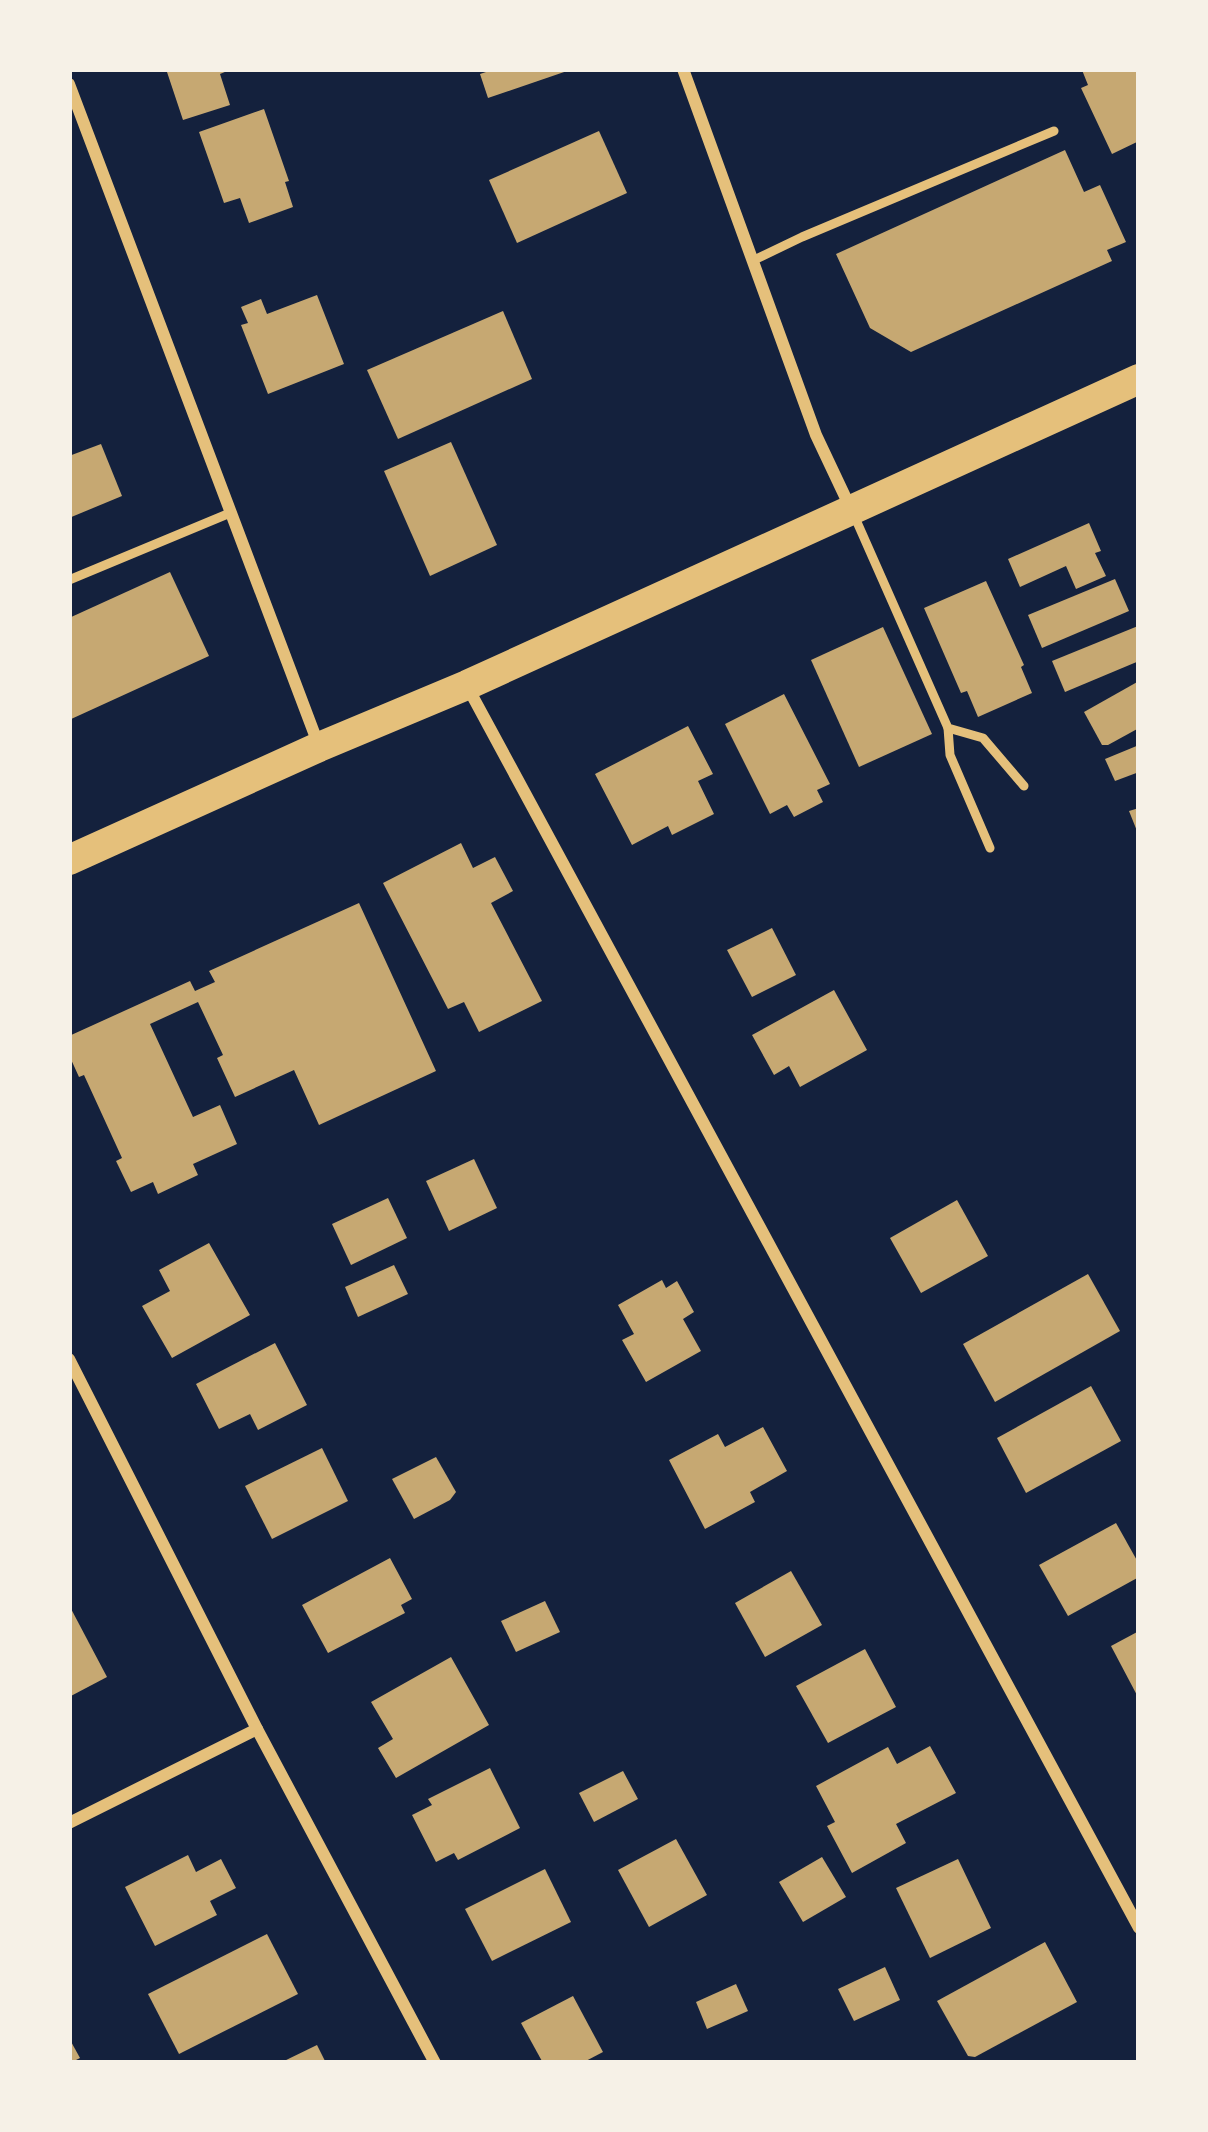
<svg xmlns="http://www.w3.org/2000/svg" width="1208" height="2132" viewBox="0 0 1208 2132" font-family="Manrope,sans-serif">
<rect width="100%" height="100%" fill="#14213d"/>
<g fill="#c6a872">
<polygon points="166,69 232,69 220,74 230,105 183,120"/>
<polygon points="495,69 570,69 570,70 488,98 480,74"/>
<polygon points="1085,69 1139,69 1139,141 1112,154 1081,88 1088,85 1082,70"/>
<polygon points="264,109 289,181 285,182 293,207 249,223 240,198 224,203 199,132"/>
<polygon points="599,131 627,193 517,243 489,180"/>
<polygon points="1065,150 1084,192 1100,185 1126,242 1107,250 1112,261 911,352 870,328 836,254"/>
<polygon points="317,295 344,364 268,394 241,325 248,323 241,307 261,299 267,314"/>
<polygon points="503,311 532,379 398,439 367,370"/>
<polygon points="451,442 497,545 430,576 384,471"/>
<polygon points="101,444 122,496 69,518 69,456"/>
<polygon points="1089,523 1101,551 1095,553 1106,576 1076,589 1066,566 1020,587 1008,559"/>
<polygon points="170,572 209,656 69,720 69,618"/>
<polygon points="1115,579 1129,611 1042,648 1028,615"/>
<polygon points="986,581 1024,665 1021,667 1032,693 978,717 967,691 961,693 924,608"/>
<polygon points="1138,626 1139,661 1065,692 1052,661"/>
<polygon points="883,627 932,734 859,767 811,660"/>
<polygon points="1139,681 1139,728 1108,745 1102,745 1084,712"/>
<polygon points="784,694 830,784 817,790 823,802 794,817 787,805 770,814 725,724"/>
<polygon points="688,726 713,774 698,781 714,814 672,835 668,826 632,845 595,774"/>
<polygon points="1139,745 1139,772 1115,781 1105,759"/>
<polygon points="1139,808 1139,836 1129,811"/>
<polygon points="461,843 473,868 495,857 513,891 491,903 542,1001 479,1032 464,1002 448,1009 383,883"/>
<polygon points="359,903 436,1071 319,1125 294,1070 235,1097 217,1058 223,1055 198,1002 150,1024 193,1117 220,1105 237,1144 193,1164 198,1175 158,1194 153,1182 131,1192 116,1161 122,1158 84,1075 79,1077 69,1055 69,1036 190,981 195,991 215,982 209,971"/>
<polygon points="772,928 796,975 752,997 727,950"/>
<polygon points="834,990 867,1050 800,1087 789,1066 774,1075 752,1035"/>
<polygon points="474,1159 497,1208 449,1231 426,1181"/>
<polygon points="388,1198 407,1238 351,1265 332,1224"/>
<polygon points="957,1200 988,1256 921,1293 890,1238"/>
<polygon points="209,1243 250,1315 172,1358 142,1306 170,1291 159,1270"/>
<polygon points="394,1265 408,1294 358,1317 345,1287"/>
<polygon points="1088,1274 1120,1331 995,1402 963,1344"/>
<polygon points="662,1280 666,1288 677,1281 694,1312 683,1319 701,1351 646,1382 622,1340 634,1334 618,1305"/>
<polygon points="275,1343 307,1405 258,1430 250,1414 219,1429 196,1384"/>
<polygon points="1091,1386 1121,1441 1026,1493 997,1438"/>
<polygon points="763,1427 787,1471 750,1492 755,1502 705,1529 669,1460 718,1434 725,1447"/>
<polygon points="322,1448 348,1501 272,1539 245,1486"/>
<polygon points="436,1457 456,1492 450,1500 414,1519 392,1479"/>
<polygon points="1116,1523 1139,1564 1139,1577 1068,1616 1039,1565"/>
<polygon points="390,1558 412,1599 401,1605 405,1613 328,1653 302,1605"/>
<polygon points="791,1571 822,1625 765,1657 735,1603"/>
<polygon points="545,1601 560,1632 516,1652 501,1621"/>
<polygon points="69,1605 107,1677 69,1697"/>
<polygon points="1139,1631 1139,1699 1111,1646"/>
<polygon points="865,1649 896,1707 828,1743 796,1686"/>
<polygon points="451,1657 489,1725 396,1778 378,1748 393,1739 371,1702"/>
<polygon points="930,1746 956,1793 896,1824 906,1843 852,1873 827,1826 835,1822 816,1786 888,1747 897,1764"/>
<polygon points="490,1768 520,1828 458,1860 454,1853 436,1862 412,1815 432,1805 428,1799"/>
<polygon points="623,1771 638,1799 594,1822 579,1793"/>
<polygon points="676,1839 707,1895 649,1927 618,1870"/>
<polygon points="188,1855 196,1872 221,1859 236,1888 210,1901 217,1915 155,1946 125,1887"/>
<polygon points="822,1857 846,1897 803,1922 779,1882"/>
<polygon points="958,1859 991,1928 930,1958 896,1888"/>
<polygon points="545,1869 571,1922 492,1961 465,1909"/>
<polygon points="267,1934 298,1994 179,2054 148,1994"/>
<polygon points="1045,1942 1077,2002 975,2057 968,2056 937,2001"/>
<polygon points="885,1967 900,2000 854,2021 838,1989"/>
<polygon points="736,1984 748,2011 707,2029 696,2002"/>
<polygon points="573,1996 603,2052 582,2063 543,2063 521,2023"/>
<polygon points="69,2038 80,2058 70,2063 69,2063"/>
<polygon points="317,2045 326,2063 280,2063"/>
</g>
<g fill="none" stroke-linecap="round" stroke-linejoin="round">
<g stroke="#e5c07b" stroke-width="9">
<polyline points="752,261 802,237 1054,131"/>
<polyline points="853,513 948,728 983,738 1024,786"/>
<polyline points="69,580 230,513"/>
<polyline points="948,728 950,755 990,848"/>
</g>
<g stroke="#e5c07b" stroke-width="12">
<polyline points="683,69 816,435 850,507"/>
<polyline points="69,84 319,746"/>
<polyline points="467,686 1139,1928"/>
<polyline points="69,1359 257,1729 435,2063"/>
<polyline points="69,1823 257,1729"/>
</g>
<polyline stroke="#e5c07b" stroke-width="30" points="69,860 319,747 467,685 1139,379"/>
</g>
<rect width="1208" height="2132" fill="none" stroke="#f6f1e7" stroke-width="144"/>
</svg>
